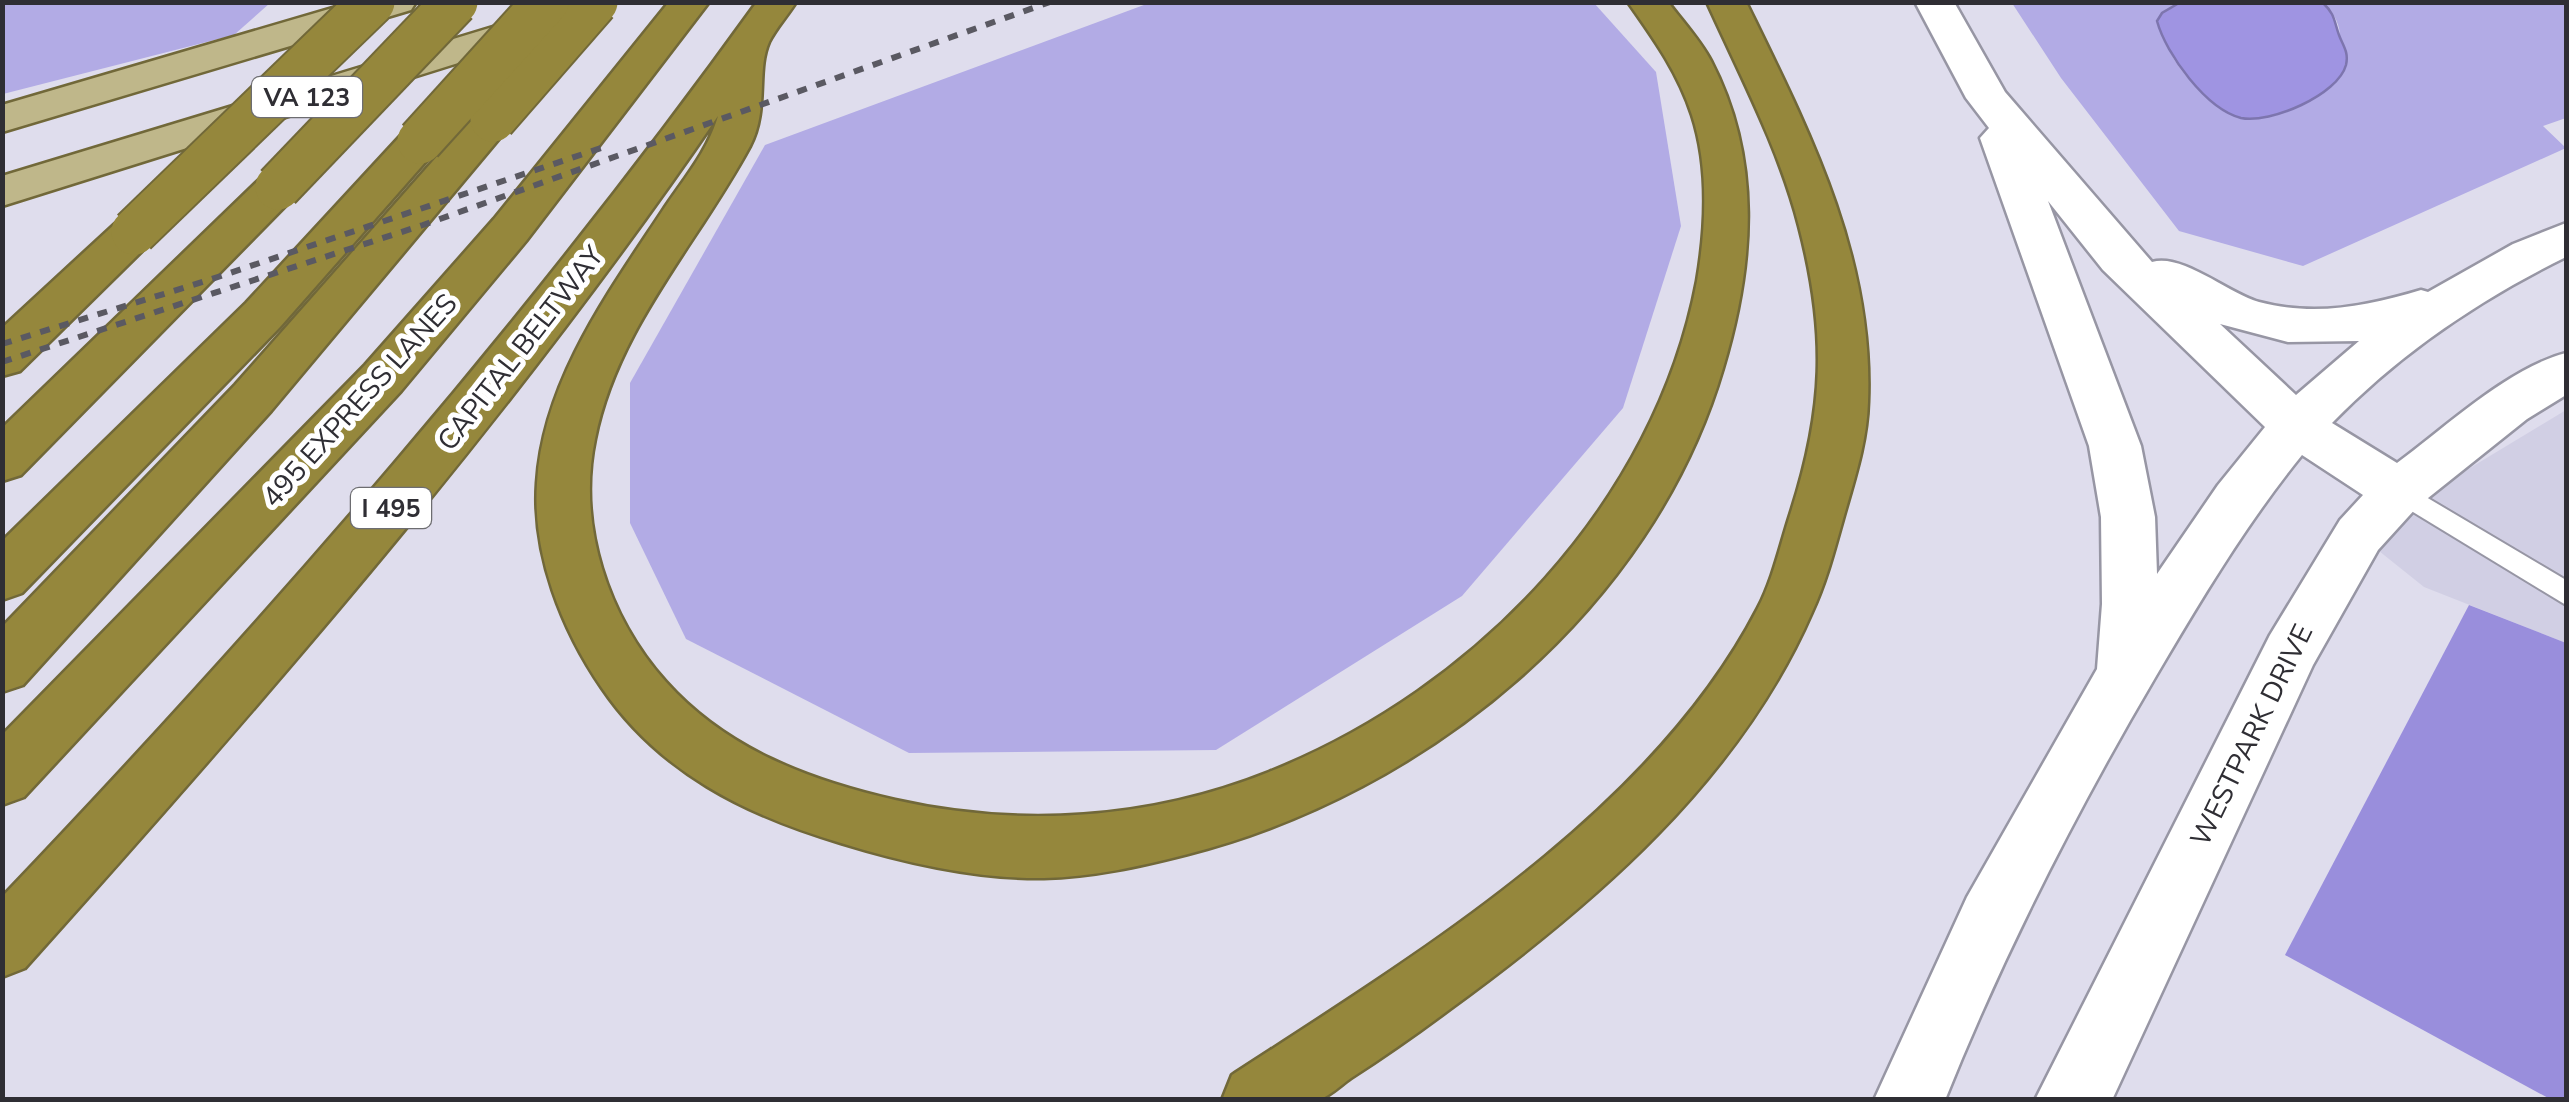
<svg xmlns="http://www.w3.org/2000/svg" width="2569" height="1102" viewBox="0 0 2569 1102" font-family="'Nunito Sans',sans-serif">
<rect width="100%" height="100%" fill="#dfdded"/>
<polygon fill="#d1cfe4" points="2566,410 2566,643 2424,587 2359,535"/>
<g fill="#b2abe5">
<polygon points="3,2 270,2 270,3 234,35 3,94"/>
<polygon points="1152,2 1594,3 1656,72 1681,226 1623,408 1462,596 1216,750 909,753 686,639 630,523 630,383 765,145"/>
<path d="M2012 3H2179L2162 13C2159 61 2205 102 2247 119L2293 109 2328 88C2339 56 2351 28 2323 3H2566V118L2543 126 2566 148 2303 266 2179 231 2061 78Z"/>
</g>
<polygon fill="#998edc" points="2469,605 2566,643 2566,1099 2550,1099 2285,955"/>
<path fill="#9f94e2" stroke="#7d75ae" stroke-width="2.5" d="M2179 3H2323C2335 14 2334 21 2339 35 2343 46 2349 52 2346 65 2338 95 2270 124 2241 118 2206 109 2166 54 2157 21L2162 13Z"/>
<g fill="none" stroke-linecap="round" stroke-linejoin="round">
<defs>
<polygon id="lane" points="2399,481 2566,580 2566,605 2390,498 2386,491 2390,484"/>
<path id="secondary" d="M1915 2H1954L2005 92 2152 262C2182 253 2228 293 2259 302 2315 317 2367 306 2421 290L2428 292 2513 244 2566 223V257C2480 299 2399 354 2332 423L2397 463C2446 427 2508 368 2566 353V395L2527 419 2418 506 2378 550 2313 665 2112 1100H2035L2270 635 2340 520 2363 495 2302 455 2294 465C2242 531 2199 603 2156 676 2076 812 2004 953 1945 1100H1874L1967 897 2097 669 2102 604 2101 517 2089 446 1980 138 1989 128 1966 98ZM2048 201 2103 270 2265 427 2218 485 2157 574 2155 517 2141 446ZM2220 324 2288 342 2359 341 2296 395Z"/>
<g id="primary">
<polygon points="353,2 416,2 411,10 2,132 2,105"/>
<polygon points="549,10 563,14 569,22 563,30 2,206 2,176"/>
</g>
<g id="highway">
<polygon points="669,2 709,2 526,241 401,391 24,797 2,805 2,735 365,365 494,219"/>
<path d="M757 2H796C788 15 776 28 769 42 756 71 769 110 750 146 698 243 617 328 595 439 577 525 608 617 666 682 726 749 808 780 895 800 1019 828 1149 820 1269 772 1477 689 1655 503 1697 281 1706 228 1709 167 1692 115 1678 72 1654 39 1628 2H1668C1682 21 1700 40 1711 61 1762 159 1754 265 1723 368 1652 610 1426 793 1188 854 1141 866 1093 877 1044 878 976 879 906 863 841 843 746 815 659 772 602 688 562 630 532 554 537 483 543 381 609 292 663 210 683 180 708 151 718 116 511 418 269 696 25 968L2 977V897C272 614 528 320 757 2Z"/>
<path d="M1707 2H1746C1808 129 1874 256 1868 402 1867 442 1854 480 1843 519 1834 551 1826 582 1812 612 1739 780 1594 904 1450 1009 1418 1033 1385 1056 1351 1078 1342 1084 1330 1096 1320 1099 1302 1102 1244 1100 1222 1100L1232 1075C1418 954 1653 812 1758 608 1773 579 1780 546 1790 515 1824 410 1827 334 1799 226 1779 148 1740 75 1707 2Z"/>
<polygon points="493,106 508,110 514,119 508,128 271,411 23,685 2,692 2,627 235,385 478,110"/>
<polygon points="420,127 435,131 442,141 435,151 280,327 22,593 2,600 2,541 246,303 405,131"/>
<polygon points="278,172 294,177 300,187 294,197 21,475 2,481 2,428 262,177"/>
<polygon points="134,216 150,221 157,232 150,243 20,371 2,376 2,328 118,221"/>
</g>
</defs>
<use href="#lane" stroke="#9796a4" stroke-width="4"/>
<use href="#secondary" stroke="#9796a4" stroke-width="5"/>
<use href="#primary" stroke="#716839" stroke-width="5"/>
<use href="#highway" stroke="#716839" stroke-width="5"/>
<use href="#lane" fill="#fff" fill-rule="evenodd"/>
<use href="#secondary" fill="#fff" fill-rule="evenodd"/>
<use href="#primary" fill="#bfb78a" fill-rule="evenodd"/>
<use href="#highway" fill="#95873c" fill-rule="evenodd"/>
<g stroke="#5a5962" stroke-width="6" stroke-dasharray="10 10" stroke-linecap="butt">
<polyline points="2,344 209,280 601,148"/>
<polyline points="2,362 423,225 1050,2"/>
</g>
<defs>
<g id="highway-bridge">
<polyline points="493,119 595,2"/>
<polyline points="420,141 546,2"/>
<polyline points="278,187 455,2"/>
<polyline points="134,232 372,2"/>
</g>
</defs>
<use href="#highway-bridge" stroke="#716839" stroke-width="49" stroke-linecap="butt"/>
<use href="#highway-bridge" stroke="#95873c" stroke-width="45"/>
</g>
<g text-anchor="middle" stroke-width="10" stroke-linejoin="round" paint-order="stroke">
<g fill="#fff" stroke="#6d6d71" stroke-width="2.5">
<rect x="252" y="77" width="110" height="40" rx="8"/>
<rect x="351" y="488" width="80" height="40" rx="8"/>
</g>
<g font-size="25" font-weight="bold" fill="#2f2e34">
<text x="307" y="106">VA 123</text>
<text x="391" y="517">I 495</text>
</g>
<g font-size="28" fill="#2f2e34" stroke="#fff">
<text transform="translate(520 348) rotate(-52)" y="10">CAPITAL BELTWAY</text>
<text transform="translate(359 400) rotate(-48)" y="10">495 EXPRESS LANES</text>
<text transform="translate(2251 735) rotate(-64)" y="10">WESTPARK DRIVE</text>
</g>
</g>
<rect width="2569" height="1102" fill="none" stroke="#2f2e34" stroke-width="10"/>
</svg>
